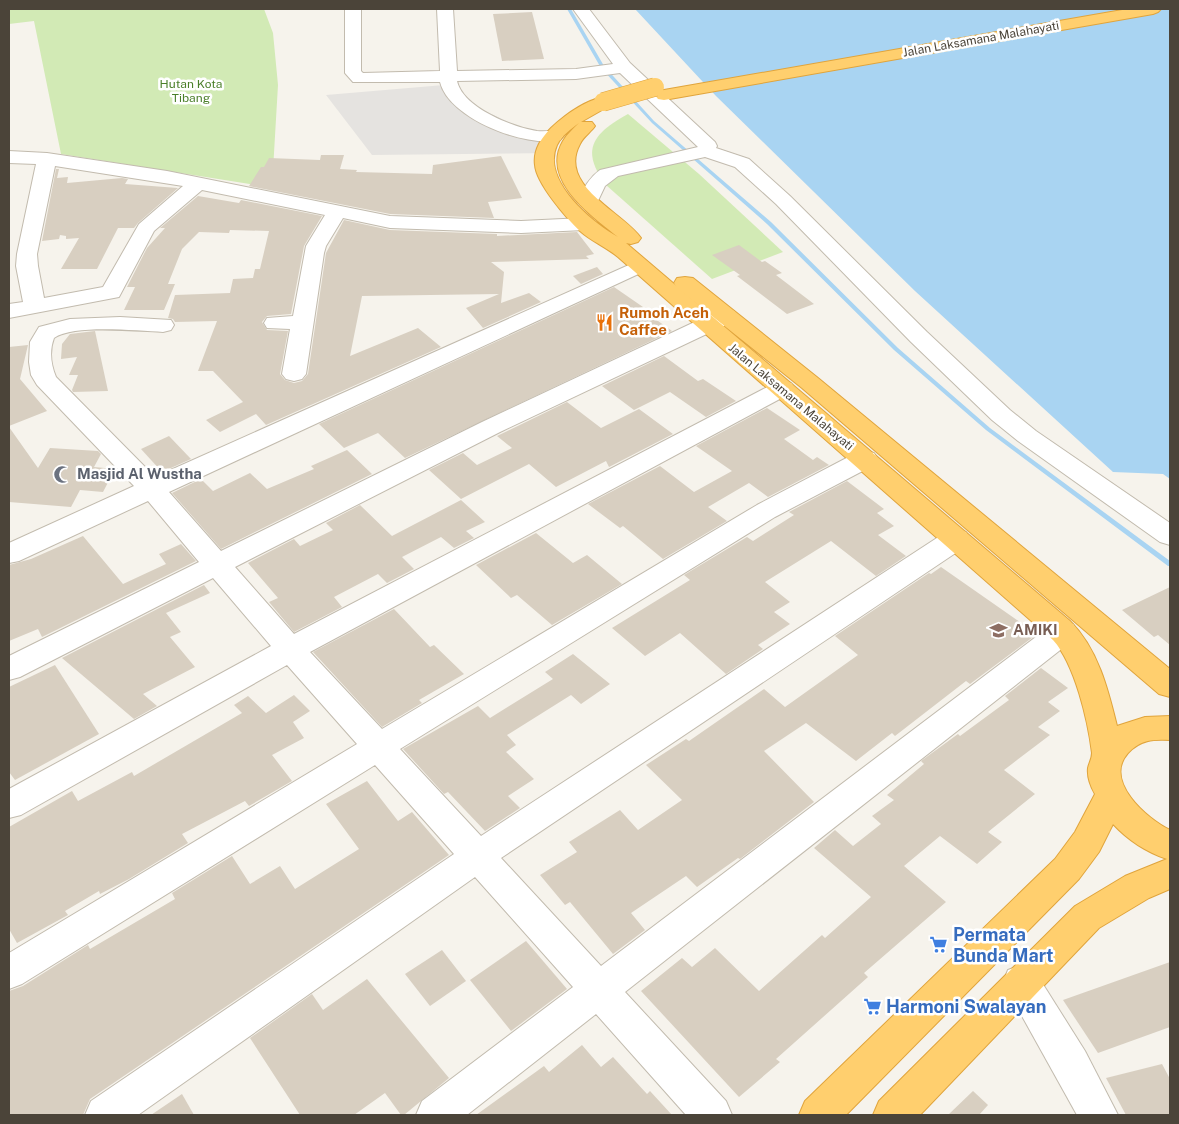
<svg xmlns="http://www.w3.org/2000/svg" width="1179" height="1124" viewBox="0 0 1179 1124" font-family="'Public Sans',sans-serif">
<rect width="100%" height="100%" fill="#f6f3ec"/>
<g fill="#d2eab5">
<polygon points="9,9 264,9 273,33 278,85 273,170 262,186 61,154 34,21 9,24"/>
<path d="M628 114 699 174 783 252 712 279 606 185C579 149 594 133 628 114Z"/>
</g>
<polygon fill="#e5e3e0" points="444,85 459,90 481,109 521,128 545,143 556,153 372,155 326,95"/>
<polygon fill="#a9d4f2" points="635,9 1170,9 1170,479 1163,474 1113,472 915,291 716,96"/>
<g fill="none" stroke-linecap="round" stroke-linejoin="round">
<polygon fill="#a9d4f2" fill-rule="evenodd" points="567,9 571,9 604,66 654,121 771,222 898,348 990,428 1170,561 1170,566 1168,566 986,430 894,350 767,224 652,123 601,68"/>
</g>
<g fill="#d8cfc1">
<polygon points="532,12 544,59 502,61 493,14"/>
<polygon points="321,155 344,155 340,169 357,170 356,172 432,174 433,165 501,156 522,198 488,202 494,218 390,214 249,186 261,167 264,167 269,158 320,160"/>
<polygon points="56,169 59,169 57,178 68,177 67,183 122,178 128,179 125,184 178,188 138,223 134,228 118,228 97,269 61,269 79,238 66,239 66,236 60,235 59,239 42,241"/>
<polygon points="198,196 239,203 241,200 322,216 304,246 291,314 267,316 262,322 267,330 288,331 280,374 285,380 294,383 302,381 308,374 326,253 344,220 390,230 497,234 497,236 577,232 594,254 586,256 589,259 491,262 504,272 501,303 529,293 541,302 483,328 466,308 499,294 362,296 350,356 418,328 441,347 266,425 256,414 220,432 206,420 243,402 213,371 198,371 217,321 175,322 173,319 168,318 175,295 230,293 233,279 253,278 255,269 260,269 269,231 230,230 229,233 199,232 182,249 168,284 175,284 164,310 124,310 135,287 127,287 147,248 165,228 160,228"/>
<polygon points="739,245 762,262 765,261 782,273 776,275 814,304 787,314 737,276 740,275 712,255"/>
<polygon points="597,267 603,274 581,284 573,276"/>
<polygon points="614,287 643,307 640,308 672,331 405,458 378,433 344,448 319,424"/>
<polygon points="95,331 108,391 73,392 72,390 78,375 69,375 77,357 61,359 62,344 70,334"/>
<polygon points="28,345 20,379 47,411 9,426 9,347"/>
<polygon points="664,356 698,381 703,379 736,401 706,417 670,392 634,410 602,386"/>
<polygon points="567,402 601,428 639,409 673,434 609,467 606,461 556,487 529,464 461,499 429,470 463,453 477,465 512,448 497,436"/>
<polygon points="767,408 800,430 784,439 813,460 817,457 829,465 768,497 749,483 708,507 727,521 663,559 623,526 620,528 588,504 660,466 694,492 732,471 696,446"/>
<polygon points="9,427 38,468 50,448 98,451 101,454 94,467 115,469 103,492 80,490 71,507 9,502"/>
<polygon points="169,436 191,459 162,472 141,449"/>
<polygon points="347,450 372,474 221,549 172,493 201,479 213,491 250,473 267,489 314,469 311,466"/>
<polygon points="847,481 884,509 877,513 894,526 878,535 906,556 876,576 831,541 765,582 790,602 774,612 790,624 758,645 763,649 726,674 680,633 645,656 612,628 690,580 684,575 747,537 753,541 794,515 789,512"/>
<polygon points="461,500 485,522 466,531 474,538 454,548 441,537 402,557 414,569 387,583 378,574 334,597 342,607 294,632 269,602 278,598 248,563 294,539 300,546 333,530 326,523 360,505 392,536"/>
<polygon points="536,533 573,563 587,555 622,584 552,625 517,595 511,598 476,565"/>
<polygon points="83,536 123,584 166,564 159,554 181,544 196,561 42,637 38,629 9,641 9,565 31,559"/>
<polygon points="941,567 1037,634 970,684 966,681 895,736 892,733 856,761 806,723 764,751 814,802 740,859 738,858 697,887 686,876 631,913 645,930 613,954 570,902 565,905 540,875 577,852 569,842 620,810 638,830 682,800 646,765 686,739 689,741 764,689 785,707 858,655 835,636 929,573 931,574"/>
<polygon points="204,585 210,593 166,613 181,632 170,637 195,667 143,694 157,706 134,719 62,658"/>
<polygon points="1170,587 1170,645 1158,635 1154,637 1122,610"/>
<polygon points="394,609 430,647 434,645 464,674 419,700 422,703 382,727 313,652"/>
<polygon points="573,654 610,684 581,704 571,695 507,735 516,745 506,752 534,779 508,796 520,808 485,831 448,792 444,794 403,749 478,706 490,718 553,679 545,672"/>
<polygon points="55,665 99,734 15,780 9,772 9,687"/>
<polygon points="1041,668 1068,688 1048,702 1060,711 1038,727 1050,735 1004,770 1035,794 988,832 1002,842 977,864 940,836 904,866 946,902 864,973 868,977 776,1059 780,1062 739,1097 641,991 682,958 692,967 715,948 759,991 822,935 825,938 871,897 814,848 835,830 853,846 881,824 872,816 894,800 887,795 924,764 921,761 958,734 960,736 1009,700 1005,696"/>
<polygon points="294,695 310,711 293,722 304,738 272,755 292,781 249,806 245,801 182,834 188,843 129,879 100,894 99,891 65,911 68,915 17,943 9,929 9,827 72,791 78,801 132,772 134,776 242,713 234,705 248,696 266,713"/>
<polygon points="367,781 398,821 412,812 449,855 90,1099 83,1115 9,1115 9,991 23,986 88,945 90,949 175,899 172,893 232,856 250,884 280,866 295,889 359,849 326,804"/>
<polygon points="526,941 567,989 511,1031 470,980"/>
<polygon points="442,950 466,981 430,1006 405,974"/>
<polygon points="1170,962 1170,1027 1098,1053 1063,1000"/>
<polygon points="367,979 449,1078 404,1115 401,1115 385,1093 354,1115 300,1115 250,1038 312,994 323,1010"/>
<polygon points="582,1045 601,1067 613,1057 647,1094 650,1091 672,1115 476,1115 544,1066 549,1072"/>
<polygon points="1162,1064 1170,1079 1170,1115 1126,1115 1106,1078"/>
<polygon points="973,1091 988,1105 979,1115 948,1115"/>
<polygon points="182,1094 194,1115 151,1115"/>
</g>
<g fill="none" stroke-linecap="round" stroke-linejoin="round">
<defs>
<g id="minor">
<path d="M345 9H361V71L363 73 440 71 437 9H453L457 71 576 69 613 64 573 9H589L630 63 715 142 717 146 716 148 749 159 790 196 927 332 1010 410 1036 431 1170 523V545L1160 542 1018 441 992 420 911 342 776 204 735 167 705 157 618 176 605 186 596 205 589 207 582 205 579 201C583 188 589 178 600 170L698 147 620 73 576 79 457 81C463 108 513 127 537 131 545 132 553 130 560 132L563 136 560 140C526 148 449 119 440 82H353L345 73Z"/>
<path d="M9 151 47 153 167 171 390 216 521 221 584 218 591 220 594 224 591 228 584 230 521 233 390 228 343 218 326 246 324 253 306 374 302 379 294 381 286 379 282 374 290 329 267 328 264 323 267 318 293 316 306 246 325 215 202 190 154 231 119 297 9 318V304L23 302 16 266 17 254 36 164 9 163ZM55 166 183 186 139 224 103 287 44 298 38 266 37 254Z"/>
<path d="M640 260 647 262 651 266 647 270 169 492 221 551 482 422 718 311 726 309 734 311 737 316 734 321 500 432 235 567 294 634 775 383 783 381 791 383 795 388 791 393 310 652 382 729 757 505 856 453 865 451 874 453 878 459 874 465 775 517 400 749 481 836 946 532 956 530 966 532 969 539 966 546 501 858 601 966 1053 624 1063 621 1073 624 1078 632 1073 640 625 992 726 1101 732 1115H686L596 1014 467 1115H416L422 1101 573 987 475 877 138 1115H85L91 1101 454 854 375 765 22 984 9 989V953L357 744 287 665 21 815 9 818V789L271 646 213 578 20 677 9 680V656L199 562 148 501 19 561 9 563V543L134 486 37 385 31 375 29 362 30 342 39 327 70 319 120 317 171 320 174 325 171 330 163 332C137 331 74 324 54 338 49 351 51 365 56 377L155 477Z"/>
<polygon points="1021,965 1034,970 1085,1051 1118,1115 1077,1115 1003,982 1008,970"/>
</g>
<g id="highway">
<polygon points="1128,9 1161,9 1158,12 1153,14 664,100 658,99 655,95 658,91 664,90"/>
<path d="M603 97 609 98 612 102 609 106 581 122H592L595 126C591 132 583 137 580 144 557 186 623 212 641 238L638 242 631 244 626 243 1070 621C1098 649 1108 689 1117 726L1145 717 1170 716V740C1153 739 1140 740 1128 753 1103 781 1147 819 1170 830V889L1149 898 1099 928 920 1115H873L879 1101 1075 906 1125 876 1167 859C1146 852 1128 840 1113 824L1099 852 1079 879 846 1115H799L805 1101 1055 859 1075 832 1095 794C1091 787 1087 777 1088 768 1089 763 1092 759 1092 753 1088 721 1075 664 1053 640L618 257C606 247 591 241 580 231 567 219 536 183 535 165 533 151 541 138 551 128 565 115 584 101 603 97ZM579 123C573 129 567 134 563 141 540 180 592 216 618 237 591 222 541 180 557 145 561 136 571 129 579 123Z"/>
<polygon points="685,277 693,278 818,378 1170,669 1170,697 1159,694 802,388 677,288 674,283 677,278"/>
</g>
</defs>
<use href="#minor" stroke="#c2bbae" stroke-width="2"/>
<use href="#highway" stroke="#e0a43c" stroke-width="2"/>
<use href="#minor" fill="#fff" fill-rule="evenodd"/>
<use href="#highway" fill="#ffcf6e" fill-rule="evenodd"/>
<defs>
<polyline id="highway-bridge" points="603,102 655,87"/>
</defs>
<use href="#highway-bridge" stroke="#e0a43c" stroke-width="19" stroke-linecap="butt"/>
<use href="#highway-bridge" stroke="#ffcf6e" stroke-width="18"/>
</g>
<defs>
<symbol id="restaurant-bare" viewBox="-9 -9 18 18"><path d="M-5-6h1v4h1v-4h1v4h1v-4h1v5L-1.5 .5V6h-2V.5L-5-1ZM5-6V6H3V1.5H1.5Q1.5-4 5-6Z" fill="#e8710a" stroke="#fff" stroke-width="2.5" paint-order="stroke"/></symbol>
<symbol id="mosque-bare" viewBox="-9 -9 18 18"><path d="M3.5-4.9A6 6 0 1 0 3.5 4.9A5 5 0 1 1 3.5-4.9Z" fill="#6b7280" stroke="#fff" stroke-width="2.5" paint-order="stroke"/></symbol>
<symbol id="university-bare" viewBox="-9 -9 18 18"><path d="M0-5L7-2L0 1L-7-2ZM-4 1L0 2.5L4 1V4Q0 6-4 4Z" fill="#8d6e63" stroke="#fff" stroke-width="2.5" paint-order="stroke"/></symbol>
<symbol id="supermarket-bare" viewBox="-9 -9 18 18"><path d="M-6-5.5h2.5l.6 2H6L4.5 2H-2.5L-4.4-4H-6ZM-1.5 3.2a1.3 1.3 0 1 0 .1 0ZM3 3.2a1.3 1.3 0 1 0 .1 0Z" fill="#3f7fe0" stroke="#fff" stroke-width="2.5" paint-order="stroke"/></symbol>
</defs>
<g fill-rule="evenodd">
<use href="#restaurant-bare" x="592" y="310" width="25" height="25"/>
<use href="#mosque-bare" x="50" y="462" width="25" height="25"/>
<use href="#university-bare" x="986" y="618" width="25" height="25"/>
<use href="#supermarket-bare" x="926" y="932" width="25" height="25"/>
<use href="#supermarket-bare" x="860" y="994" width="25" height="25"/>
</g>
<g text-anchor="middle" stroke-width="5" stroke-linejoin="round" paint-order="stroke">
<g font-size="12" fill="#4b4439" stroke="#fff">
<text transform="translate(981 39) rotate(-10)" y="4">Jalan Laksamana Malahayati</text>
<text transform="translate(791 397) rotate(40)" y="4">Jalan Laksamana Malahayati</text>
</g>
<g font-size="12" fill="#4a7f2a" stroke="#fff">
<text x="191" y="88">Hutan Kota<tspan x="191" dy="14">Tibang</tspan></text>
</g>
<g font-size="15" font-weight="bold" fill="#c56008" stroke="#fff" text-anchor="start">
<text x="619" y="318">Rumoh Aceh<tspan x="619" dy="17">Caffee</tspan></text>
</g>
<g font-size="15" font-weight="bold" fill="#5b616d" stroke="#fff" text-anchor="start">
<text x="77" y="479">Masjid Al Wustha</text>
</g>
<g font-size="15" font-weight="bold" fill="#785e54" stroke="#fff" text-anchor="start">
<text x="1013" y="635">AMIKI</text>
</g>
<g font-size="18" font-weight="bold" fill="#366cbe" stroke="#fff" text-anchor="start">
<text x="953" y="941">Permata<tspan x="953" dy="21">Bunda Mart</tspan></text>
<text x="886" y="1013">Harmoni Swalayan</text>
</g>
</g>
<rect width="1179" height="1124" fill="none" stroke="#4b4439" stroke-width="20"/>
</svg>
